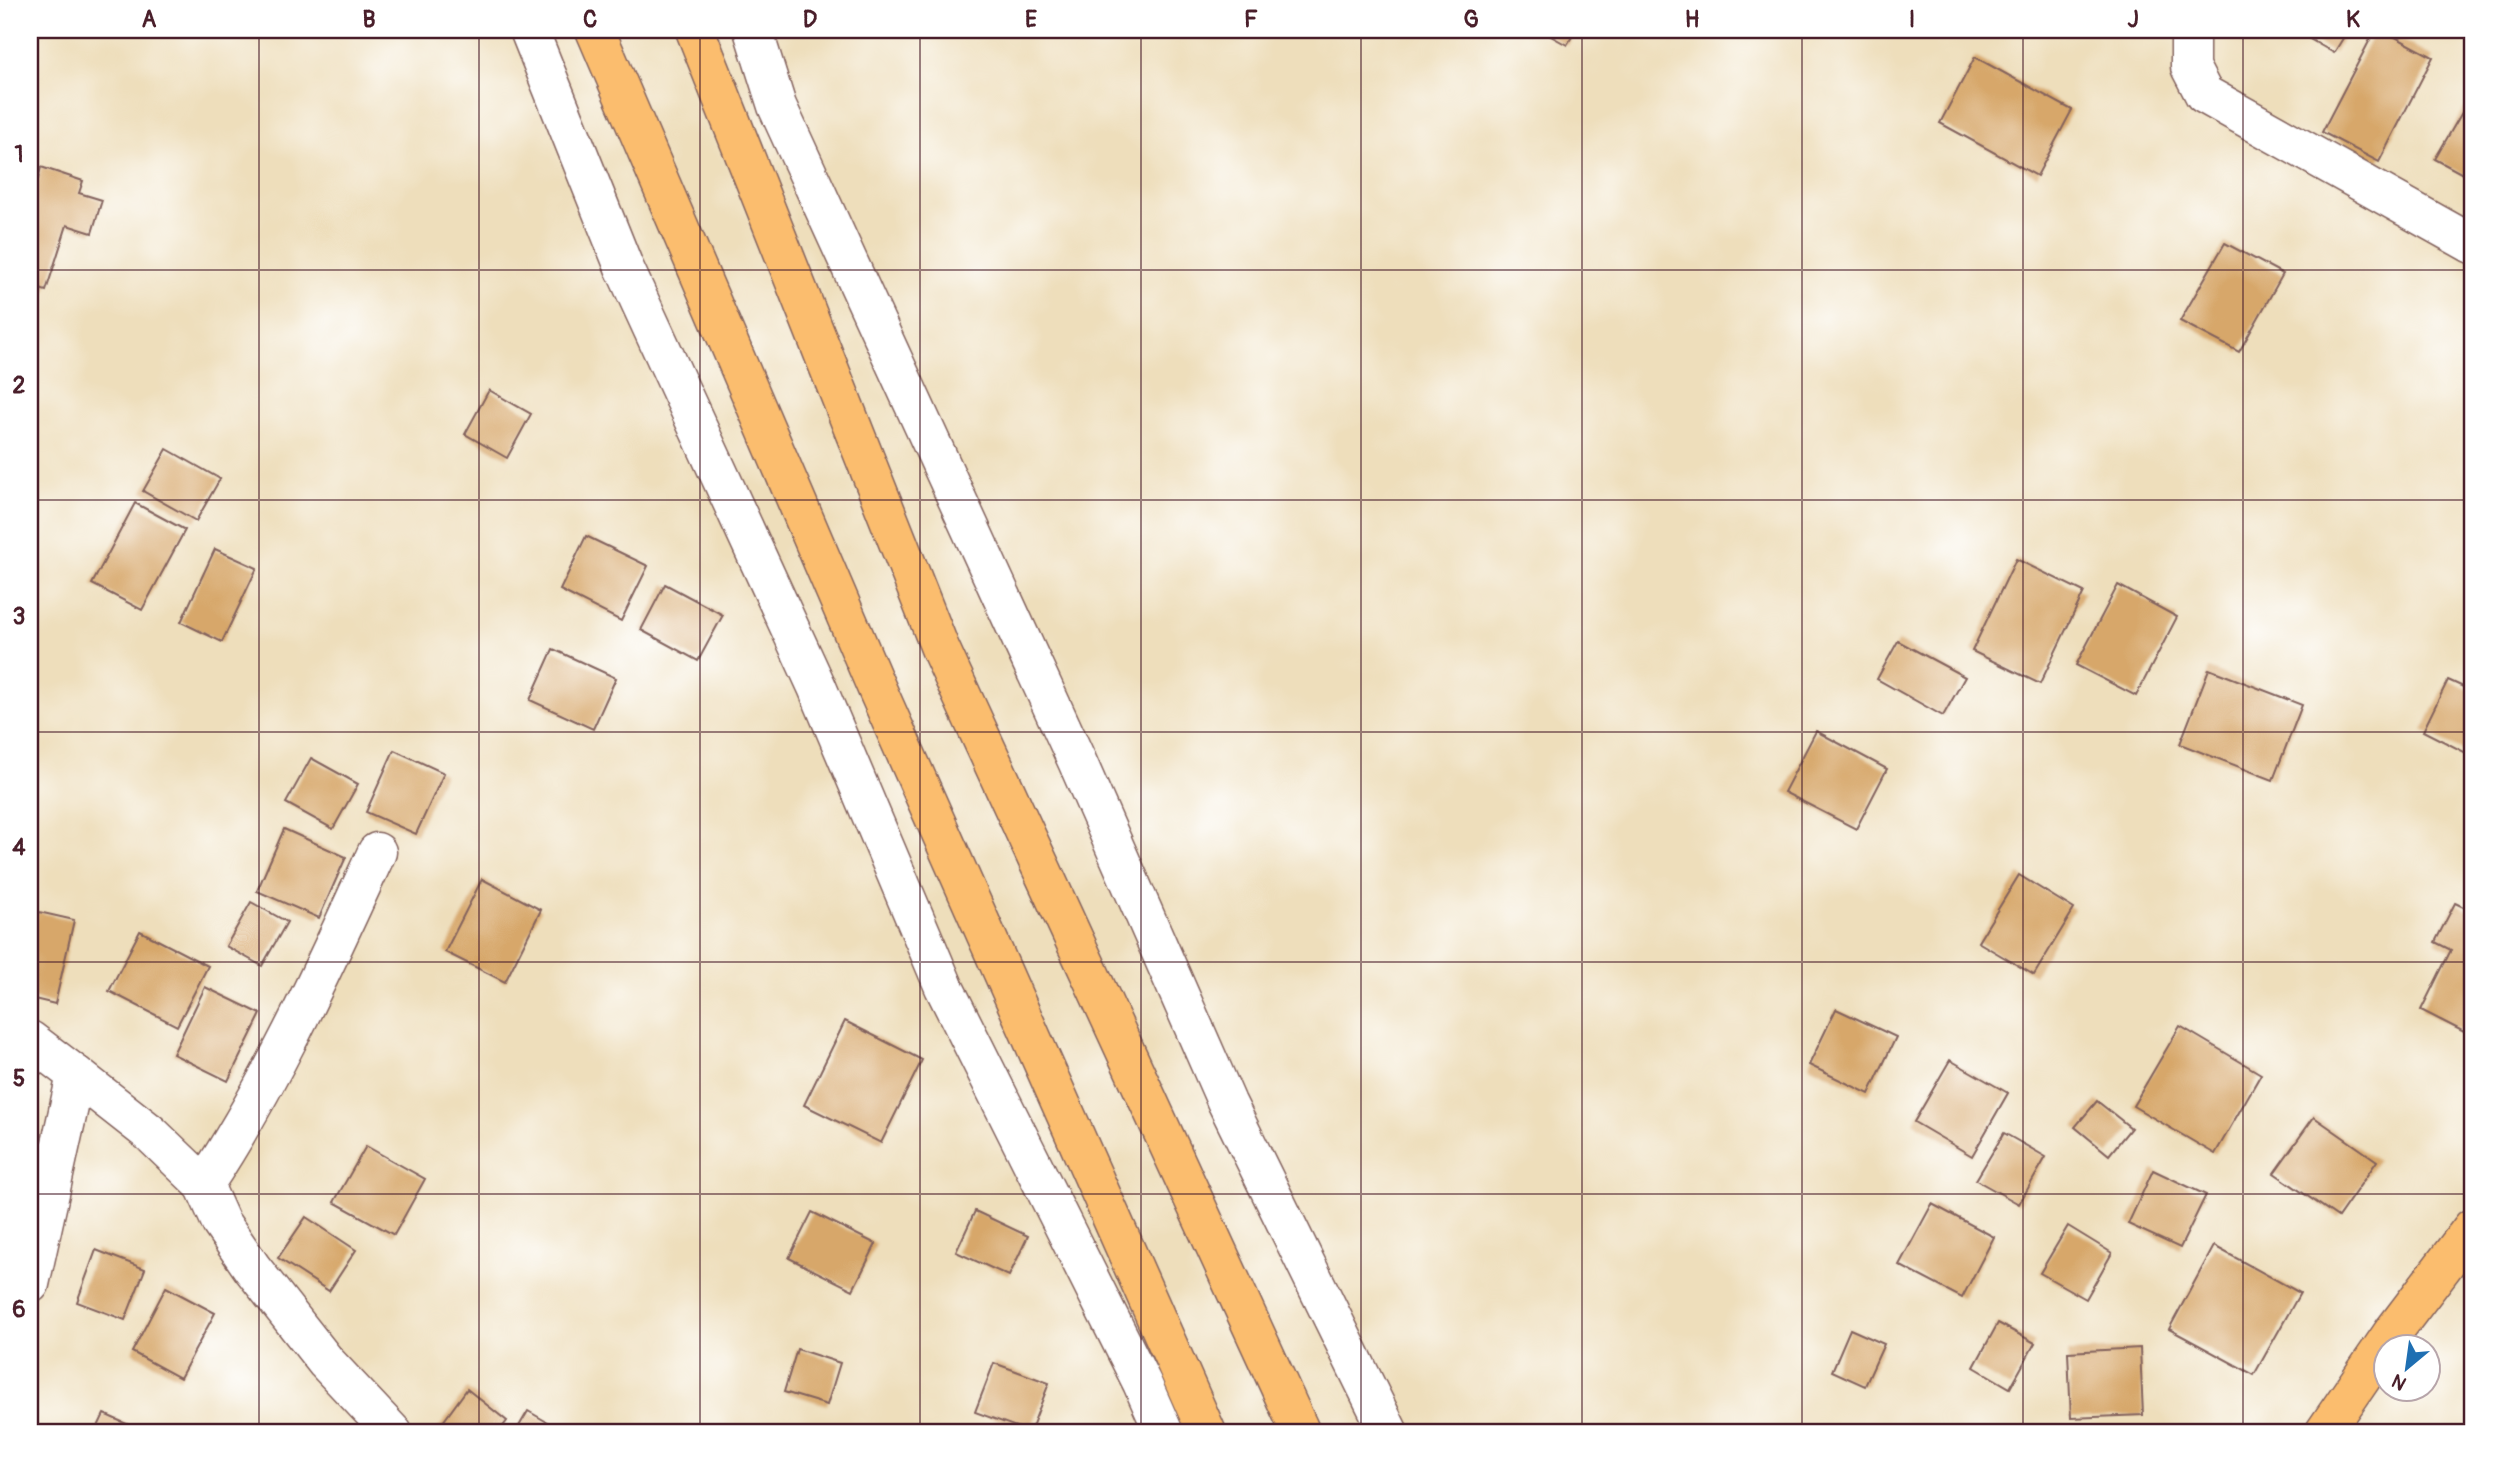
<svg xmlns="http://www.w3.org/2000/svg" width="2502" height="1463" viewBox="0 0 2502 1463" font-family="Pangolin,sans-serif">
<rect width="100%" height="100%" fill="#fff"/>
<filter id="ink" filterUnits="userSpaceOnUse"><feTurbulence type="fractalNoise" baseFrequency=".0143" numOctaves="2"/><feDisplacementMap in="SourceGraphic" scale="14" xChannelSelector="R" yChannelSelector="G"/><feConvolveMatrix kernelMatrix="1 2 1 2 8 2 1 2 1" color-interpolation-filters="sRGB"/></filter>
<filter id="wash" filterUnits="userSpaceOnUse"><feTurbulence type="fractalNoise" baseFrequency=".00686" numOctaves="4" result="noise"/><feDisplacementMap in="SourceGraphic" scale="28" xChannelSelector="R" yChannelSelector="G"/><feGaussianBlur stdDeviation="1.57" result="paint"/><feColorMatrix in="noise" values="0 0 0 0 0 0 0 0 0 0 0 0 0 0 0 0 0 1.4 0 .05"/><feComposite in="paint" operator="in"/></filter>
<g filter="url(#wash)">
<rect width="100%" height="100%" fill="#eedebb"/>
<g id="blocks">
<g fill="#d7a76b">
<polygon points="1540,30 1576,30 1567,45"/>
<polygon points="2294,30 2348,30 2334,53"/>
<polygon points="2375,30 2382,30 2433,57 2379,162 2322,132"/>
<polygon points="1975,57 2072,110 2037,176 1940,123"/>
<polygon points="2468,102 2472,105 2472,179 2435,159"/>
<polygon points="41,167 83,181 79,193 102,200 92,233 67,225 46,291 30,286 30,177 38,179"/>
<polygon points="2225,243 2283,274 2239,352 2180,321"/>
<polygon points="489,390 531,414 507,458 465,434"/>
<polygon points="167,449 220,479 196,521 143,491"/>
<polygon points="135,503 185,530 142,610 92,584"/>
<polygon points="586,536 648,566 621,621 560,590"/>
<polygon points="215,549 257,568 222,642 181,622"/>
<polygon points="2016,559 2084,592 2040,684 1972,651"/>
<polygon points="665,584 723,615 698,661 641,630"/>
<polygon points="2118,585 2177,617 2136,696 2076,665"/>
<polygon points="1898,641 1965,677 1943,716 1877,679"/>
<polygon points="553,649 616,678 593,729 530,700"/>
<polygon points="2209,669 2302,705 2273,780 2180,744"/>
<polygon points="2448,680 2472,691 2470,755 2423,731"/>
<polygon points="1816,731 1887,769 1856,829 1784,792"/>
<polygon points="394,750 444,773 416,834 366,812"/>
<polygon points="311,758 358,784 333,829 286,803"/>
<polygon points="284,829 346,857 319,918 257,891"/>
<polygon points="2019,875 2074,909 2034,975 1978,942"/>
<polygon points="482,879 541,910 505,982 445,952"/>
<polygon points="251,902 287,922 262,966 226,946"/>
<polygon points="2455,903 2472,911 2472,1036 2421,1010 2451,950 2435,942"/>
<polygon points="30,910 74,920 55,1004 30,998"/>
<polygon points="140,931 208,966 177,1026 109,991"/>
<polygon points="205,987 261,1014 228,1081 173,1054"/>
<polygon points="1836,1009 1896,1037 1869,1094 1809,1065"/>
<polygon points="845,1021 922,1060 881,1143 804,1105"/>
<polygon points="2180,1026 2261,1074 2215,1154 2133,1106"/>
<polygon points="1950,1060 2008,1093 1972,1156 1914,1122"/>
<polygon points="2097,1101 2131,1128 2109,1155 2075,1127"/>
<polygon points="2314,1117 2377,1161 2338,1217 2274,1173"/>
<polygon points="2004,1133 2046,1157 2019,1204 1976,1180"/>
<polygon points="366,1146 425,1179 394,1235 334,1202"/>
<polygon points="2153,1170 2206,1195 2180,1248 2128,1224"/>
<polygon points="1932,1204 1994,1237 1962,1298 1899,1265"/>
<polygon points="975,1211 1028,1236 1009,1276 956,1252"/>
<polygon points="812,1212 876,1244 853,1290 789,1258"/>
<polygon points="306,1217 356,1250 329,1291 278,1258"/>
<polygon points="2068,1226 2112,1253 2086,1299 2040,1273"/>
<polygon points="2214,1246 2300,1293 2254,1375 2169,1329"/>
<polygon points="96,1250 145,1269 125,1320 77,1302"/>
<polygon points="166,1287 215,1313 180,1378 132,1352"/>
<polygon points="1998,1323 2035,1343 2010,1388 1974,1367"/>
<polygon points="1850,1329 1884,1344 1865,1386 1832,1371"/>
<polygon points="2140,1348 2143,1415 2071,1418 2068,1352"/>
<polygon points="797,1349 840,1363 827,1405 784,1392"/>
<polygon points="994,1363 1049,1383 1030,1432 975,1412"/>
<polygon points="467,1389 507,1421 498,1433 435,1433"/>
<polygon points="528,1411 566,1433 515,1433"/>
<polygon points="104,1414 147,1433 95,1433"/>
</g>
</g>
</g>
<g filter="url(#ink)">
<use href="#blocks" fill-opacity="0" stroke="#83625d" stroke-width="2"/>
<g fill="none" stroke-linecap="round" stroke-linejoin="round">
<defs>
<g id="minor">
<polyline points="529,30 624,267 817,687 944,987 1142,1383 1164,1433"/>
<polyline points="753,30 777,106 1077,761 1227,1103 1389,1433"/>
<polyline points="2190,30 2190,67 2204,94 2472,244"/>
<polyline points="30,1040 76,1075 30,1284"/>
<polyline points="76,1075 150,1133 204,1185 221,1223 252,1268 326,1362 393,1433"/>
<path d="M204 1185C273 1081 325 965 377 852"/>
</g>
<polyline id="major" points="2324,1433 2393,1332 2472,1228"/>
<g id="highway">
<polyline points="595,30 877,689 1207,1433"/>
<polyline points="695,30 940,648 1301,1433"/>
</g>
</defs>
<use href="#minor" stroke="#83625d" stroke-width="41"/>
<use href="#major" stroke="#83625d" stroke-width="41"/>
<use href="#highway" stroke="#83625d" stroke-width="41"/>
<use href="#minor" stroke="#fff" stroke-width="38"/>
<use href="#major" stroke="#fbbd6e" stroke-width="38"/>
<use href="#highway" stroke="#fbbd6e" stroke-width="38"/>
</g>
</g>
<path fill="none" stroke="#4a1f2b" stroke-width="2" stroke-opacity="0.55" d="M259 30V1433M479 30V1433M700 30V1433M920 30V1433M1141 30V1433M1361 30V1433M1582 30V1433M1802 30V1433M2023 30V1433M2243 30V1433M30 270H2472M30 500H2472M30 732H2472M30 962H2472M30 1194H2472"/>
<rect width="2502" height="1463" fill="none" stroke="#fff" stroke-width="77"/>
<g transform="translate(2407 1368) rotate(209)"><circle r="33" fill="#ffffff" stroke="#b7a5aa" stroke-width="2"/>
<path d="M0-5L12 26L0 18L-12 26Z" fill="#1f6fb2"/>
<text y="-10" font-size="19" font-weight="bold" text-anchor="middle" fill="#4a1f2b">N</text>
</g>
<rect x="38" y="38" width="2426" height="1386" fill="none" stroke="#4a1f2b" stroke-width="2.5"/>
<g font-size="23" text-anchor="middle" font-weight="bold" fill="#4a1f2b">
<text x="149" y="27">A</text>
<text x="369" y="27">B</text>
<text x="590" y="27">C</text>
<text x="810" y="27">D</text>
<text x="1031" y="27">E</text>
<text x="1251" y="27">F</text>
<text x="1471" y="27">G</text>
<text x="1692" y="27">H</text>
<text x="1912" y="27">I</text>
<text x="2133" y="27">J</text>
<text x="2353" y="27">K</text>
<text x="19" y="162">1</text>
<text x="19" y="393">2</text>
<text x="19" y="624">3</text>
<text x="19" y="855">4</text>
<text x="19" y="1086">5</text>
<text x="19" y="1317">6</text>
</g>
</svg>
